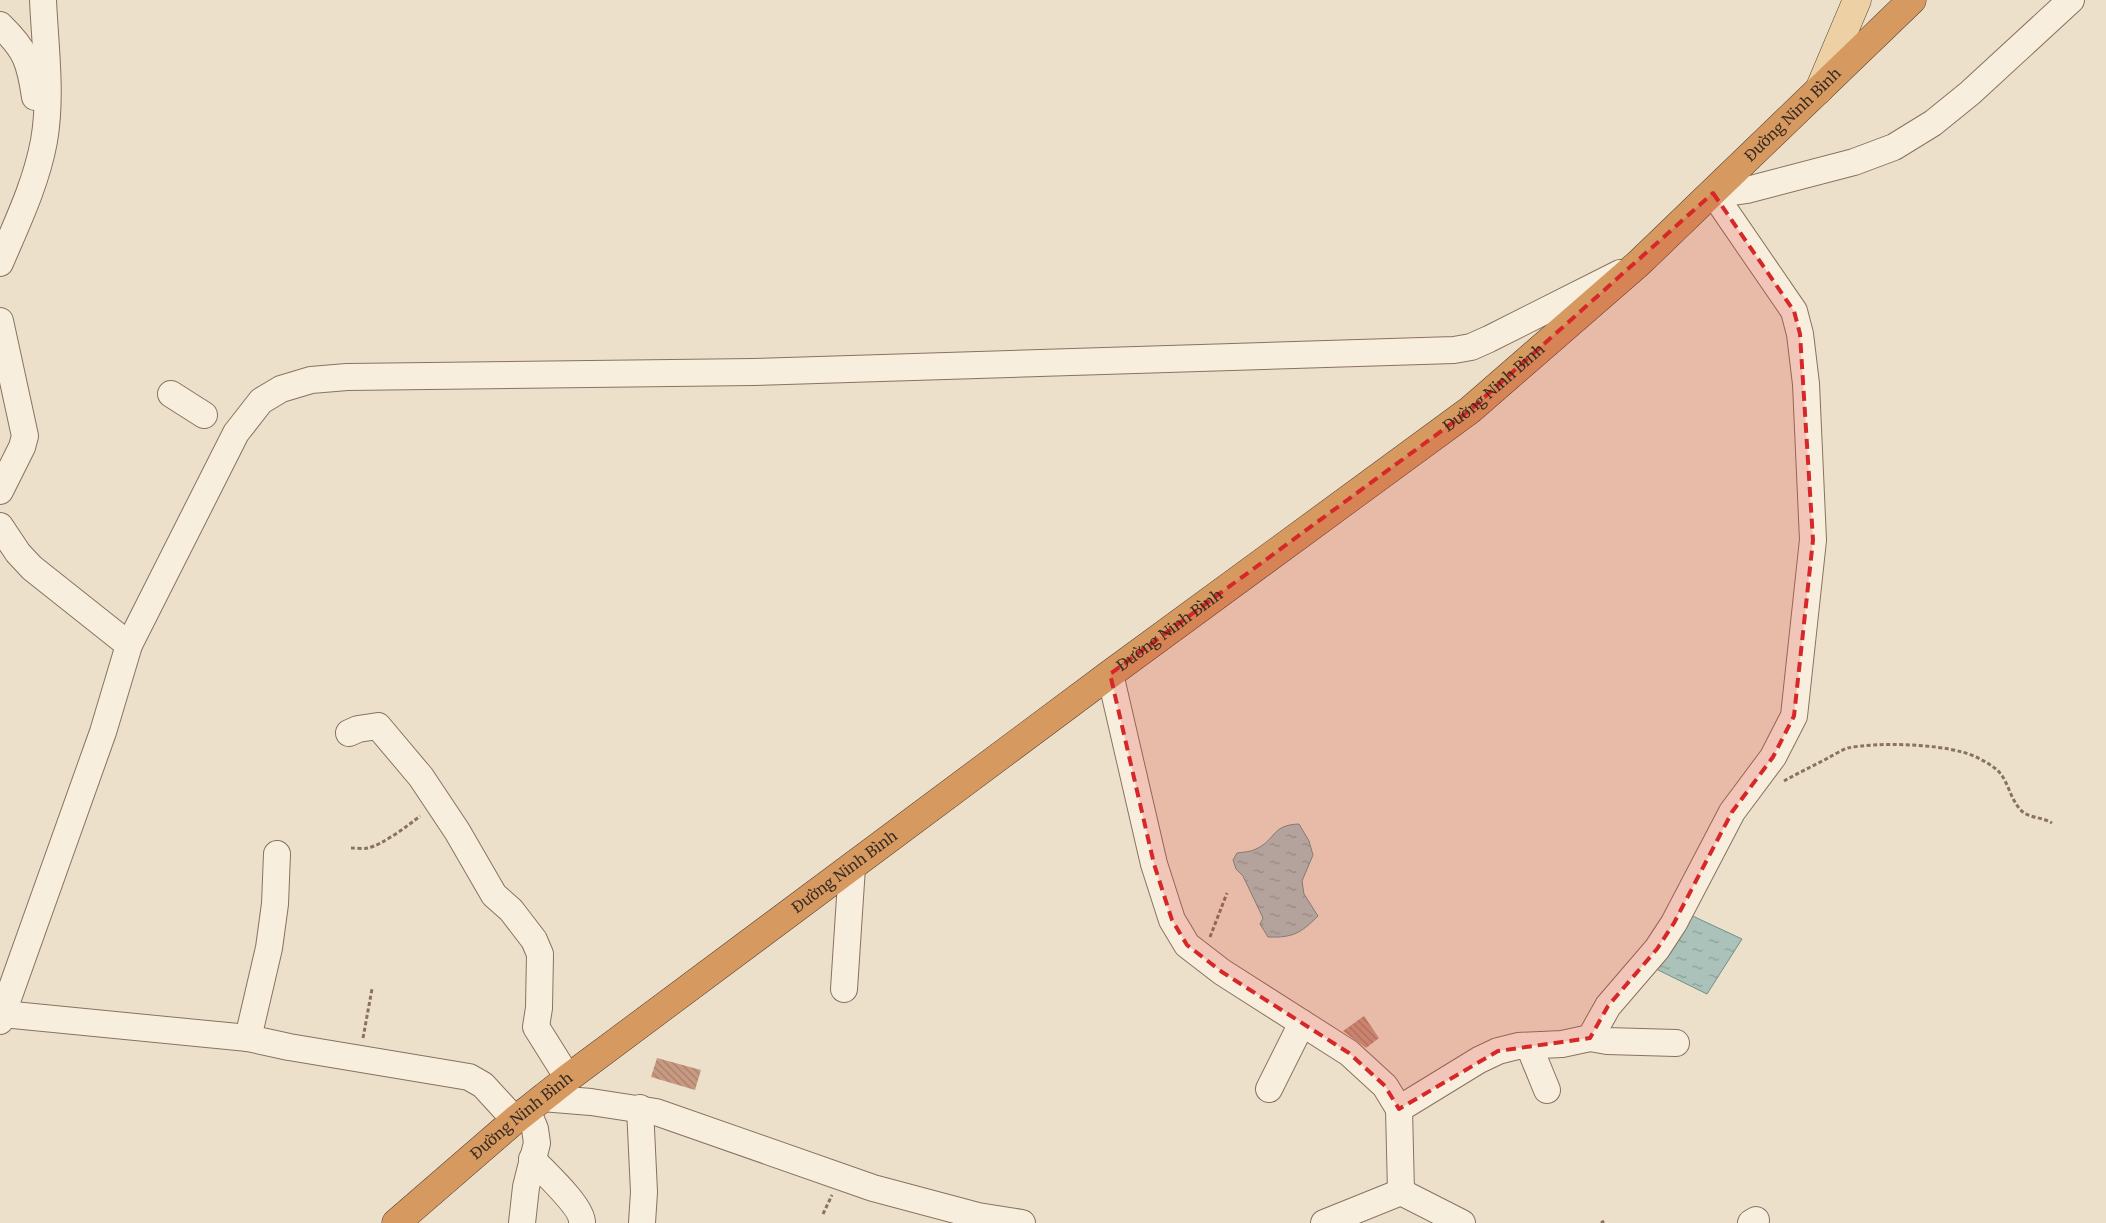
<svg xmlns="http://www.w3.org/2000/svg" width="2106" height="1223" viewBox="0 0 2106 1223" font-family="Merriweather,serif">
<defs>
<pattern id="water-ripples" width="26" height="14" patternUnits="userSpaceOnUse" patternTransform="scale(1.25)"><rect width="26" height="14" fill="#aac2b9"/><path d="M2 4q2-2 4 0t4 0M15 11q2-2 4 0t4 0" fill="none" stroke="#8b9e96"/></pattern>
<pattern id="building-back-hatch" width="6" height="6" patternUnits="userSpaceOnUse" patternTransform="scale(1.25)"><rect width="6" height="6" fill="#c99a82"/><path d="M-1 5l2 2M0 0l6 6M5-1l2 2" fill="none" stroke="#a47e6a"/></pattern>
</defs>
<rect width="100%" height="100%" fill="#ede0ca"/>
<g fill="url(#water-ripples)" stroke="#719086">
<path d="M1299 824 1309 841 1313 855 1302 881 1304 894 1318 916C1301 933 1293 938 1268 937L1260 924 1263 918 1243 876 1236 869 1233 860 1237 853C1243 852 1251 852 1256 849 1277 839 1271 825 1299 824Z"/>
<polygon points="1684,912 1742,939 1707,994 1650,966"/>
</g>
<g fill="url(#building-back-hatch)">
<polygon points="1364,1016 1379,1038 1366,1048 1343,1031"/>
<polygon points="657,1058 701,1070 695,1090 651,1077"/>
</g>
<g fill="none" stroke-linecap="round" stroke-linejoin="round">
<defs>
<g id="minor">
<path d="M0 25C26 50 30 62 35 97"/>
<polyline points="1721,186 1733,192 1747,190 1854,162 1894,147 1933,123 1970,93 2071,0"/>
<path d="M0 263C17 223 36 184 44 141 52 95 45 46 43 0"/>
<polyline points="0,321 25,436 22,447 0,491"/>
<polyline points="171,394 204,415"/>
<polyline points="0,526 18,553 32,568 129,645"/>
<polyline points="1110,674 1154,864 1172,920 1187,945 1222,972 1349,1053 1385,1086 1399,1109 1401,1192"/>
<polyline points="349,733 358,729 378,726 421,777 457,831 494,895 511,910 534,940 540,954 539,1008 536,1027 568,1078"/>
<polyline points="844,989 852,867"/>
<polyline points="3,1014 248,1038 289,1047 469,1077 483,1085 515,1120"/>
<polyline points="0,1021 103,732 129,645 236,433 261,401 281,389 311,380 347,377 753,372 1454,350 1471,347 1489,339 1620,273"/>
<polyline points="248,1038 269,948 275,904 277,854"/>
<polyline points="1590,1038 1607,1041 1676,1043"/>
<polyline points="1529,1046 1547,1090"/>
<polyline points="1269,1089 1302,1023"/>
<polyline points="542,1098 591,1102 656,1112 873,1188 978,1216 1022,1223"/>
<polyline points="640,1108 644,1192 642,1223"/>
<polyline points="1399,1109 1479,1060 1498,1051 1518,1046 1562,1044 1590,1038 1608,1006 1657,949 1674,923 1732,812 1773,757 1794,716 1813,540 1806,384 1800,334 1794,311 1713,193"/>
<path d="M532 1159C544 1172 583 1207 582 1223"/>
<polyline points="522,1223 526,1187 537,1143 535,1129 527,1110"/>
<polyline points="1324,1223 1401,1192 1462,1223"/>
<polyline points="1751,1223 1756,1220"/>
</g>
<polyline id="major" points="1819,90 1857,0"/>
<g id="highway">
<path id="s1" d="M396 1223 515 1120 568 1078 1110 674 1470 410 1639 263 1912 0"/>
</g>
</defs>
<use href="#minor" stroke="#89725f" stroke-width="28"/>
<use href="#major" stroke="#574133" stroke-width="29"/>
<use href="#highway" stroke="#574133" stroke-width="29"/>
<g stroke="#89725f" stroke-width="3" stroke-dasharray="4 2.5" stroke-linecap="butt">
<path d="M1784 781C1798 773 1813 766 1828 758 1834 755 1841 750 1848 748 1876 742 1934 744 1962 752 1974 755 1987 762 1996 769 2008 779 2009 796 2019 808 2027 819 2041 816 2052 823"/>
<path d="M351 848C356 848 363 849 368 848 382 845 409 825 420 816"/>
<polyline points="1210,937 1227,893"/>
<polyline points="363,1038 372,989"/>
<polyline points="823,1214 832,1195"/>
<polyline points="1601,1223 1604,1221"/>
</g>
<use href="#minor" stroke="#f8eedd" stroke-width="26"/>
<use href="#major" stroke="#edd1a5" stroke-width="28"/>
<use href="#highway" stroke="#d69a61" stroke-width="28"/>
</g>
<path fill="#d62828" fill-opacity="0.2" stroke="#d62828" stroke-width="4" stroke-dasharray="10 6" stroke-linejoin="round" d="M1713 193 1794 311 1800 334 1813 540 1794 716 1773 757 1732 812 1674 923 1657 949 1608 1006 1590 1038 1498 1051 1399 1109 1385 1086 1349 1053 1222 972 1187 945 1172 920 1154 864 1110 674 1470 410Z"/>
<g text-anchor="middle" stroke-width="4" stroke-linejoin="round" paint-order="stroke">
<g font-size="15" fill="#3a2c22" stroke="#f5ebd9">
<text dy="5" stroke="none"><textPath href="#s1" startOffset="1785">Đường Ninh Bình</textPath></text>
<text dy="5" stroke="none"><textPath href="#s1" startOffset="1380">Đường Ninh Bình</textPath></text>
<text dy="5" stroke="none"><textPath href="#s1" startOffset="975">Đường Ninh Bình</textPath></text>
<text dy="5" stroke="none"><textPath href="#s1" startOffset="570">Đường Ninh Bình</textPath></text>
<text dy="5" stroke="none"><textPath href="#s1" startOffset="165">Đường Ninh Bình</textPath></text>
</g>
</g>
</svg>
